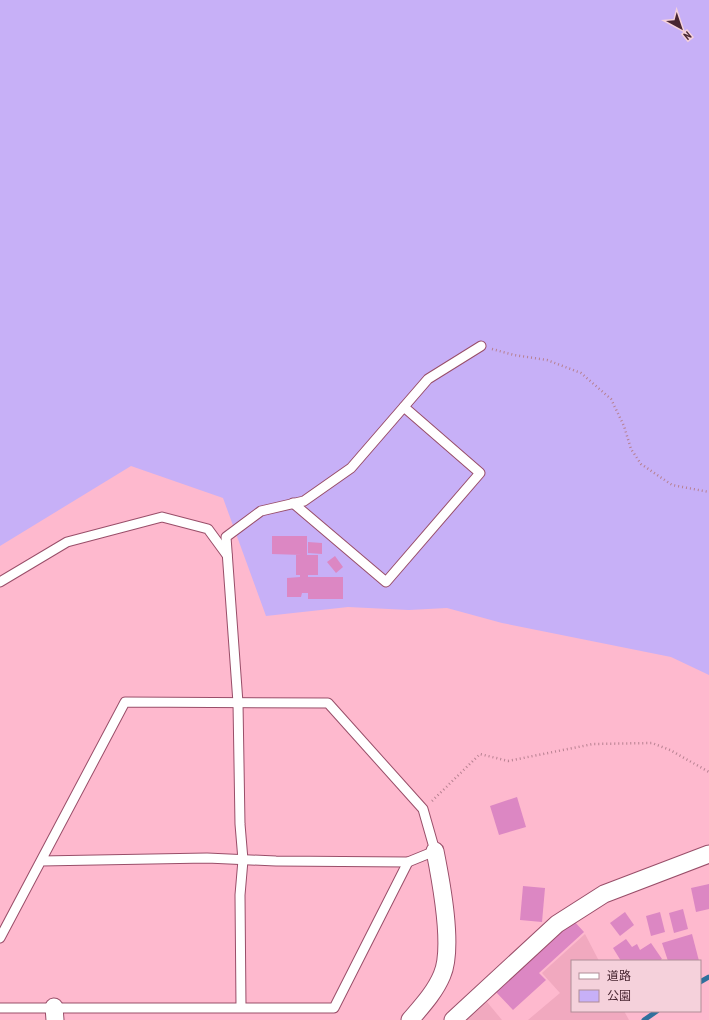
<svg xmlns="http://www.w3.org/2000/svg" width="709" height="1020" viewBox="0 0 709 1020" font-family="'PT Sans Narrow','Noto Sans JP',sans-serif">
<rect width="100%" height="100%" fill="#feb9ce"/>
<g fill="#f1a9bf">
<polygon points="585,934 599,961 572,961 572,1011 624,1011 629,1020 528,1020 560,993 542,973"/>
<polygon points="487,1002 502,1020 466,1020"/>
</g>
<polygon fill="#c7b0f7" points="0,0 709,0 709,675 671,657 502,623 447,608 409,610 348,607 266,616 223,498 131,466 0,546"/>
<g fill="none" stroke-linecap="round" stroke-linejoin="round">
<g stroke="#30709d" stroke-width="5">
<polyline points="700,982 709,977"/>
<polyline points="644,1020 657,1011"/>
</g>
</g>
<g fill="#dc87c3">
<polygon points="272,536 307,536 307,555 318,555 318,575 308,575 308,577 343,577 343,599 308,599 308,593 302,593 301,597 287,597 287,578 300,577 300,575 296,575 296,555 302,555 272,554"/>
<polygon points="308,542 322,543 322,554 308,553"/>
<polygon points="335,556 343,567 336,573 327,562"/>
<polygon points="517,797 526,827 499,835 490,806"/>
<polygon points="709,884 709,909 696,912 691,888"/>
<polygon points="523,886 545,888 542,922 520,920"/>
<polygon points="683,909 688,929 674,933 669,913"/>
<polygon points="625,912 634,925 620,936 610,923"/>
<polygon points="660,912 665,932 651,936 646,916"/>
<polygon points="573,920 584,932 539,973 546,980 513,1010 495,991"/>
<polygon points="692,934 699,961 668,961 662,943"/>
<polygon points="626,939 632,947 637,944 640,950 651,943 662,959 659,961 621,961 613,948"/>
</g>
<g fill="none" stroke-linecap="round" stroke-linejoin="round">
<defs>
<g id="lane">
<polyline points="293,503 386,582 480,473 404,407"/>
<polyline points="0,582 67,542 162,517 208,529 227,555"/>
<polyline points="0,938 125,702 328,703 423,809 435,851 408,862 276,861 207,858 41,861"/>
<polyline points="241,1007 240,895 243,860 240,824 238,703 226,537 261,511 304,501 351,468 428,379 481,346"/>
<polyline points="0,1008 334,1008 408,862"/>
</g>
<g id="street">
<polyline points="54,1007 55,1020"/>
<path d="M410 1020C422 1006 435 992 442 975 454 948 441 881 435 851"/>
<polyline points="453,1020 557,924 604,894 709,854"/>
</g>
</defs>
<use href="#lane" stroke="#994e69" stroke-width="11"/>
<use href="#street" stroke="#994e69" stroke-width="19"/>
<g stroke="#b78091" stroke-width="2.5" stroke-dasharray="1 3" stroke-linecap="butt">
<polyline points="492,349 514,355 547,360 581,373 611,399 624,426 631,449 641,464 672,485 709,492"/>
<polyline points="432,801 480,754 508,761 593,744 652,743 670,750 709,772"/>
</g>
<use href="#lane" stroke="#fff" stroke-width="9"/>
<use href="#street" stroke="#fff" stroke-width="17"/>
</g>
<rect x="571" y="960" width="130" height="52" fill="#f5d1db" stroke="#b08d97"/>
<rect x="579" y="973" width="20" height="6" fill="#ffffff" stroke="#b08d97"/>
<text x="607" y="980" font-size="12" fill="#482632">道路</text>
<rect x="579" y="990" width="20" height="12" fill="#c7b0f7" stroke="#b08d97"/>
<text x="607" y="1000" font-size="12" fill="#482632">公園</text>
<g transform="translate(681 28) rotate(140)" stroke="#f5d1db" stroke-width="3" paint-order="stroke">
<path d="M0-3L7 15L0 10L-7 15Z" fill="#482632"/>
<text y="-6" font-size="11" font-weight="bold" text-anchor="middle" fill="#482632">N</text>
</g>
</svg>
